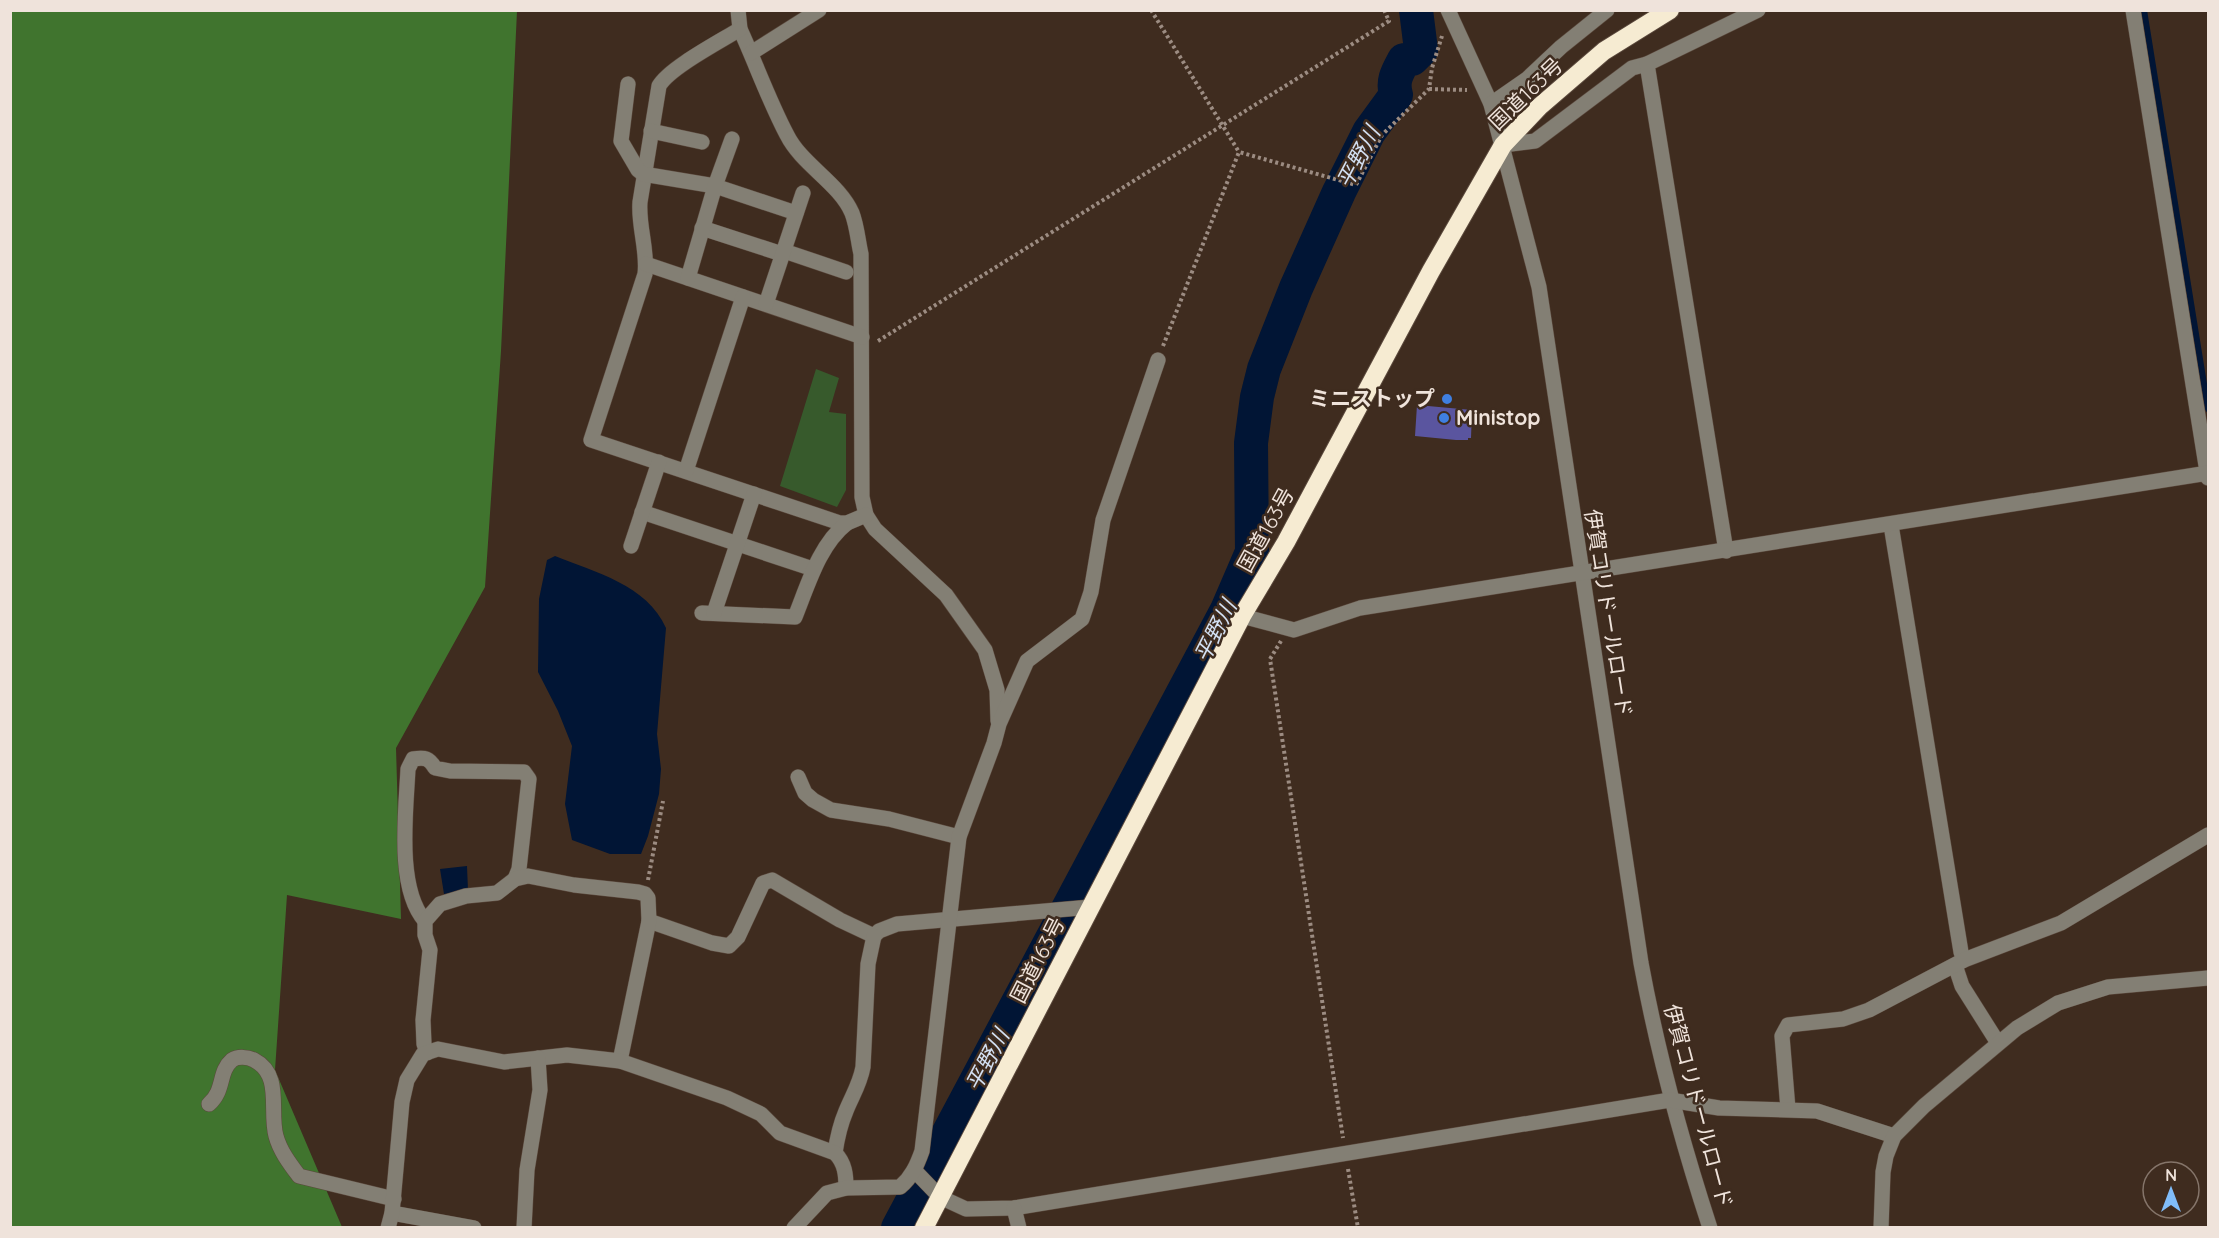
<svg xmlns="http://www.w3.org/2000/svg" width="2219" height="1238" viewBox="0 0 2219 1238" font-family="Quicksand,'Noto Sans JP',sans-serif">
<rect width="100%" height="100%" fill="#3f2c1f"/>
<polygon fill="#375a2c" points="816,369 839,378 829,412 846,414 846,490 837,507 780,486"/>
<polygon fill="#40742e" points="10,11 517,11 501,351 485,587 396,748 401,919 287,895 275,1070 342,1227 11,1227"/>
<g fill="#011535">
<path d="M555 556C595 572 647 585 666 628L657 734 661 769 659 794 648 836 641 854H610L572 840 565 804 572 746 558 711 538 672 539 599 547 560Z"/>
<polygon points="467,866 468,891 444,894 440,869"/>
</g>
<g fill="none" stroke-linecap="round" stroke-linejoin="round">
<polyline stroke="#011535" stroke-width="6" points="2144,10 2208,409"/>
<path stroke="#011535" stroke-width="34" d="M898 1228 1227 610 1252 552 1251 443 1257 397 1264 369 1296 288 1339 192 1369 132 1396 95C1392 81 1397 73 1404 60L1412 59 1421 50 1416 10"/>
</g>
<polygon fill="#5a559f" points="1417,405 1472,410 1471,438 1468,438 1468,440 1456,440 1415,436"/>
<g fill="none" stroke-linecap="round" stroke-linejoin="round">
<defs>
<g id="minor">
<path d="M738 10 740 29C756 64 769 101 787 135 802 165 839 183 852 213 857 226 858 241 861 254L862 497 866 515 875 529 946 595 985 650 997 690 998 721"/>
<path d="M1448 10 1491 104 1539 287 1641 963C1658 1055 1681 1139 1710 1228"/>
<polyline points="2133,10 2208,478"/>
<path d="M740 29C721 41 669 68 659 86L640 202C638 226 648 250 645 274L591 440 840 523H847L866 515"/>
<polyline points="751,53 819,10"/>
<polyline points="628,84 621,141 638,170 643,174 715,186 796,213"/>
<polyline points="1491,104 1527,79 1561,47 1607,10"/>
<polyline points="651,131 702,142"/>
<polyline points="1503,145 1535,141 1632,68 1647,64"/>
<polyline points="702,228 782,254"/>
<polyline points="784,251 846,272"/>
<polyline points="646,264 862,337"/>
<polyline points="688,278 715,186 732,139"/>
<polyline points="766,304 803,193"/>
<polyline points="686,471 743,297"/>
<polyline points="642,512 813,569"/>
<polyline points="1891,525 1961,952 1964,960"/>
<polyline points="631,546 659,462"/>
<polyline points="1726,551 1647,64 1758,10"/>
<path d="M702 613 795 617C808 585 819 545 847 523"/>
<polyline points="714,613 754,494"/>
<polyline points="1242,616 1294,630 1360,608 2208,473"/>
<polyline points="798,777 805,793 813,800 831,810 889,819 959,837"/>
<path d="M425 921C396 888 406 811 408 769L413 759C425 757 429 758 435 768L450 771 524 772 529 779 519 869 515 879"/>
<polyline points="649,921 712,943 729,946 738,937 763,883 772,880 840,920 874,936 879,931 897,924 1091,907"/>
<polyline points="1955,965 1962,986 1998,1043"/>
<polyline points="427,1053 424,1044 423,1020 430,950 425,935 425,921 440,904 466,896 497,893 515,879 528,876 574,885 638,892 645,894 648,898 649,921 620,1061"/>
<path d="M209 1104C225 1090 218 1072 232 1060 238 1056 248 1057 254 1060 283 1075 269 1111 276 1136 280 1151 290 1164 299 1176L394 1199"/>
<polyline points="1788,1109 1782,1036 1788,1025 1843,1019 1869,1010 1964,960 2061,923 2208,835"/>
<path d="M835 1153C837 1139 840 1125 846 1111 852 1096 860 1084 863 1067L868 964 874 936"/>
<polyline points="914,1170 940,1197 966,1209 1014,1208 1670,1100 1719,1108 1817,1111 1894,1136"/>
<polyline points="1014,1208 1019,1228"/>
<polyline points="392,1213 474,1228"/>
<path d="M388 1228 392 1213 402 1102 407 1080 423 1054 438 1049 504 1062 567 1055 620 1061 727 1098 761 1114 780 1133 835 1153C845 1163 846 1175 846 1188"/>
<polyline points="524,1228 527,1170 540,1090 538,1058"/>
<path d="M794 1228 827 1193 846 1188 900 1187C912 1177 917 1165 922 1151L959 837 994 743 999 724 1027 661 1082 619 1091 592 1103 520 1158 360"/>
<polyline points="1881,1228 1883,1172 1886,1156 1894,1136 1924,1106 2017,1028 2058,1003 2108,987 2208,978"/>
</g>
<polyline id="highway" points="924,1228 1242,616 1286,542 1431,271 1503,145 1539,107 1604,51 1670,10"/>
</defs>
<use href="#minor" stroke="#5b493d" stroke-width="16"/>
<use href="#highway" stroke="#5b493d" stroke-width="20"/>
<g stroke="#9c8c82" stroke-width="4" stroke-dasharray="3 3" stroke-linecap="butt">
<polyline points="1151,10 1239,152"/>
<polyline points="1429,89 1467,90"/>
<polyline points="878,341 1389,21 1384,10"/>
<polyline points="1163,346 1239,152 1356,185 1382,135 1429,89 1432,68 1442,36"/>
<polyline points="1281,641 1270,659 1343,1138"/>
<polyline points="648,880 663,801"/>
<polyline points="1348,1169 1358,1228"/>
</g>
<use href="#minor" stroke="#837f74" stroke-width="15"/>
<use href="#highway" stroke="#f6ebd2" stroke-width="18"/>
</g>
<g fill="#3f7fe0" stroke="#3f2c1f" stroke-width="2">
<circle cx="1447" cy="399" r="6"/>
<circle cx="1444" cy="418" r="6"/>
</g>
<g text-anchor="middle" stroke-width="5" stroke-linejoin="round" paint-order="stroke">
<g font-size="21" fill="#efe3db" stroke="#3f2c1f">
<text transform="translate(1526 94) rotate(-44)" y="7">国道163号</text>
<text transform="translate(1266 530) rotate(-61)" y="7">国道163号</text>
<text transform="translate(1608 613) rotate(81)" y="7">伊賀コリドールロード</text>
<text transform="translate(1038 960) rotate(-63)" y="7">国道163号</text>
<text transform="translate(1698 1106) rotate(75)" y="7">伊賀コリドールロード</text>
</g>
<g font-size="21" font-weight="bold" fill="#efe3db" stroke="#3f2c1f" text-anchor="end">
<text x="1435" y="406">ミニストップ</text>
<text x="1456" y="425" text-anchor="start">Ministop</text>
</g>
<g font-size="22" font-style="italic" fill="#d3e0f3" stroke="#3f2c1f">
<text transform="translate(1358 157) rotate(-62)" y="8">平野川</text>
<text transform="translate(1215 631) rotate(-63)" y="8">平野川</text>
<text transform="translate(987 1060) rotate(-62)" y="8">平野川</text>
</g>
</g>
<rect width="2219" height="1238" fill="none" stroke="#efe3db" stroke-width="24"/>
<g transform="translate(2171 1190)"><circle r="28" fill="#3f2c1f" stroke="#85756a" stroke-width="1.5"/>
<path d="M0-4.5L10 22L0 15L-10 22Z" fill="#80bdfa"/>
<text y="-9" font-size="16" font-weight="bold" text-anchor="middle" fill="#efe3db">N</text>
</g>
</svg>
